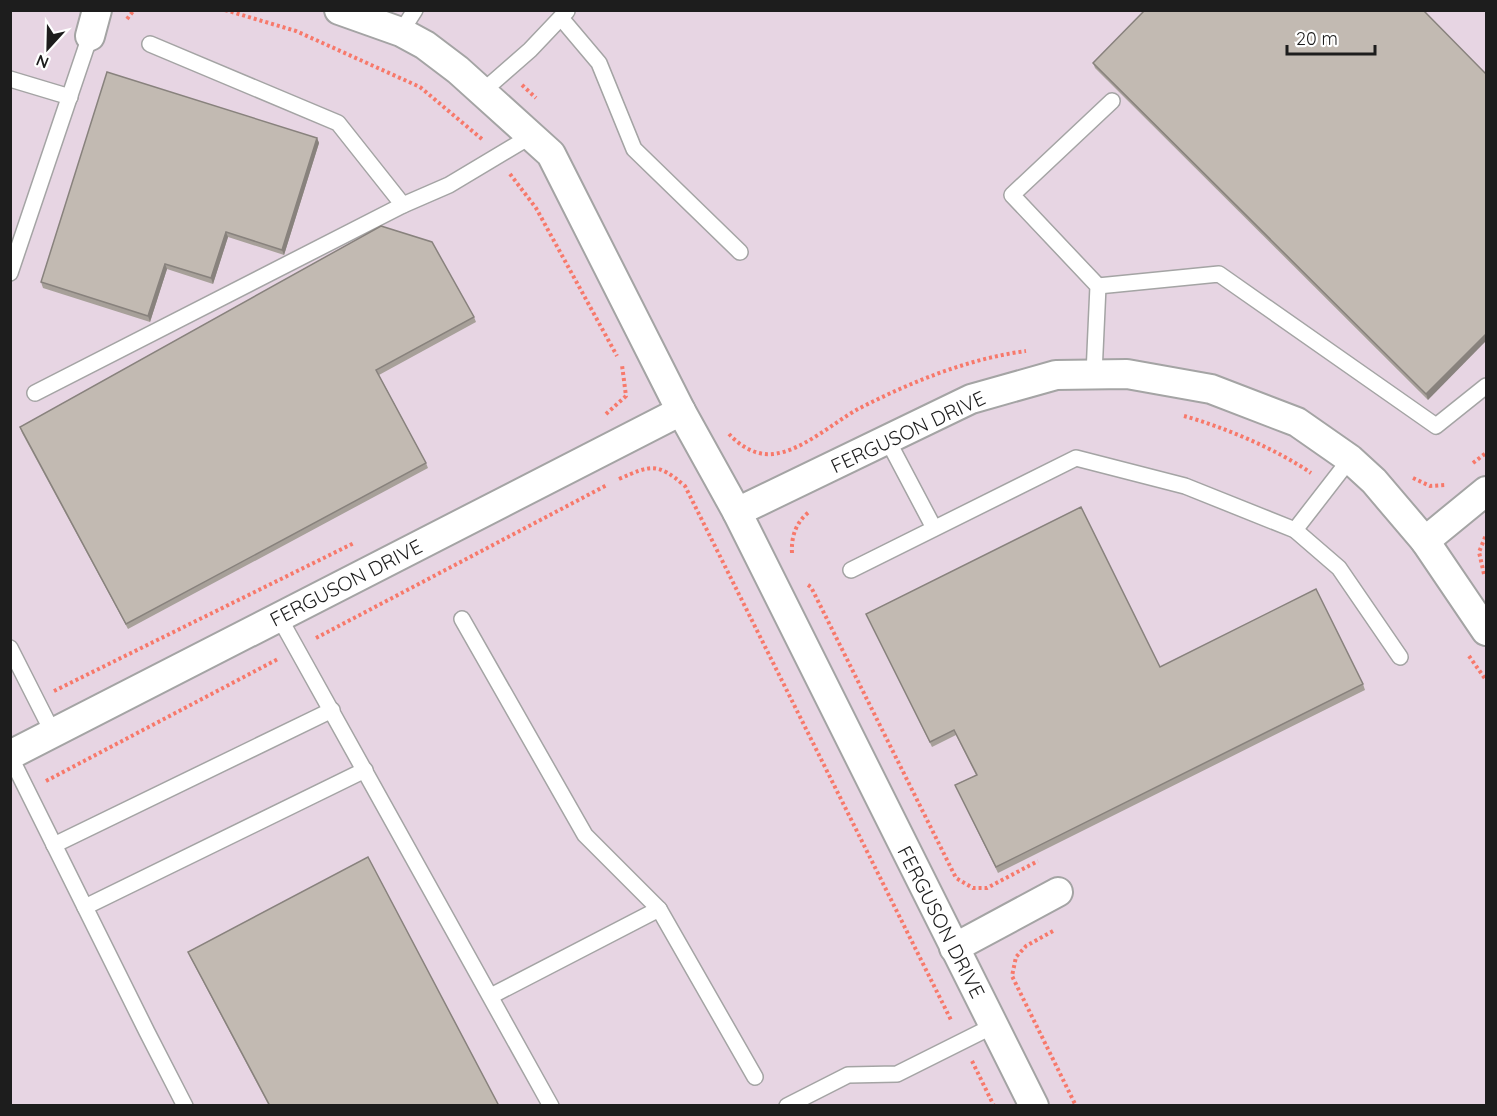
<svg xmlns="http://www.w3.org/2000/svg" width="1497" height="1116" viewBox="0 0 1497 1116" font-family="Quicksand,sans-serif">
<rect width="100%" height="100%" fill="#eeeae3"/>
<rect fill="#e7d5e3" x="11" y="11" width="1475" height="1094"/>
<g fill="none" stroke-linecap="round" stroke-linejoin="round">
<defs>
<g id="service">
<polyline points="561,18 599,63 634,149 740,252"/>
<polyline points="401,32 415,10"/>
<polyline points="150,44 338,123 403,205"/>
<polyline points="10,79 70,97"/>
<polyline points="482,92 530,50 567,11"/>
<polyline points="10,273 90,36"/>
<polyline points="1098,286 1219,274 1436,426 1486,386"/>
<polyline points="1094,374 1098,286 1012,195 1112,101"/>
<polyline points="35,393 403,205 449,185 531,136"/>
<polyline points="887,439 934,528"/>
<polyline points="1295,530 1350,459"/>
<polyline points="851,570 1076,458 1185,486 1295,530 1339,568 1400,657"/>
<polyline points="279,617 551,1106"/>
<polyline points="462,619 585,835 659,909 755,1077"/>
<polyline points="10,648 53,733"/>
<polyline points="10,756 147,1032 185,1106"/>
<polyline points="54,845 332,710"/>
<polyline points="85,907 365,770"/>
<polyline points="491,996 659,909"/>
<polyline points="787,1106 848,1075 897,1074 993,1026"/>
</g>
<g id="minor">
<polyline points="339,10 401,32 425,45 458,70 551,154 681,411 737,512 1034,1106"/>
<polyline points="90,36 97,10"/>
<polyline points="737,512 971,399 1056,375 1127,374 1211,389 1297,422 1350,459 1374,481 1425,541 1486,631"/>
<polyline points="1425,541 1486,491"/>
<polyline points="10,755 681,411"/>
<polyline points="954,948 1058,892"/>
</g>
</defs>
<use href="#service" stroke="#a4a4a4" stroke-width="18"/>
<use href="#minor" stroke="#a4a4a4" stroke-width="32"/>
<g stroke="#f7796b" stroke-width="4" stroke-dasharray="3 3" stroke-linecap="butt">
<polyline points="225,10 296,31 420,87 483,140"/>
<polyline points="127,19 134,10"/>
<polyline points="522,85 536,98"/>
<polyline points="510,174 536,208 617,356"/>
<polyline points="606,414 626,396 622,365"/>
<path d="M1184 416C1224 427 1278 450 1311 473"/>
<path d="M729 434C740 446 756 456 773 454 802 451 833 423 858 409 911 382 967 359 1026 351"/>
<polyline points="1473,463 1486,453"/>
<polyline points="1413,478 1430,486 1446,485"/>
<path d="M619 479C651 465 657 462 685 486L952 1022"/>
<path d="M792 553C791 537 796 522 809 512"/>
<polyline points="1484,574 1479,552 1486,535"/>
<polyline points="808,585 811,587 956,878 973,888 987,888 1038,861"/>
<polyline points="316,638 607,485"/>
<polyline points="1469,656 1486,680"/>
<polyline points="54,691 354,543"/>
<polyline points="46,781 278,659"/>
<polyline points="1053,931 1026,946 1016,957 1012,976 1076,1106"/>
<polyline points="972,1061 994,1106"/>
</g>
<use href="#service" stroke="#fff" stroke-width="15"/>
<use href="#minor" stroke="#fff" stroke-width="28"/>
</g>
<g fill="#a7a099">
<polygon points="1423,10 1428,400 1095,68 1093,63"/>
<polygon points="317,138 319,143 284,255 228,237 213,284 167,269 150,322 43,288 41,282"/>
<polygon points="474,317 476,322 379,375 426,463 428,468 128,629 22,433 20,427"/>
<polygon points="866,614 1160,667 1363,684 1365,690 998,873 955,785 976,775 956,735 932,747"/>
<polygon points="188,952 499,1106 269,1106 190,957"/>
</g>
<g fill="#88827d">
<polygon points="317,138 319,143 284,255 282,250"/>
<polygon points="226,232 228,237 213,284 211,278"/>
<polygon points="165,264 167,269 150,322 148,316"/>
<polygon points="1486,334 1486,341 1428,400 1426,394"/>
</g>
<g fill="#c2bab2" stroke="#88827d" stroke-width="1.5">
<polygon points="1145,10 1423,10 1486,74 1486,334 1426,394 1093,63"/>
<polygon points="107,72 317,138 282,250 226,232 211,278 165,264 148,316 41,282"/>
<polygon points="381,226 432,242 474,317 376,370 426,463 126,624 20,427"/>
<polygon points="1081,507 1160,667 1316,589 1363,684 996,867 955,785 977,775 954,730 930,742 866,614"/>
<polygon points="368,857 499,1106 270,1106 188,952"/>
</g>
<g text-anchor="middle" stroke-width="4.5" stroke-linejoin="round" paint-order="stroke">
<g font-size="20" fill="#1d1d1d" stroke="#fff">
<text transform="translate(908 432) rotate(-25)" y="7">FERGUSON DRIVE</text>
<text transform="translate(346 583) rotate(-27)" y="7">FERGUSON DRIVE</text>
<text transform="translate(941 922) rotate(63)" y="7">FERGUSON DRIVE</text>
</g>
</g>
<rect width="1497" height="1116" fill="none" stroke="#1d1d1d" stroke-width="24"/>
<g transform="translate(48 48) rotate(202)" stroke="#ffffff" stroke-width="4.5" paint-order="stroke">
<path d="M0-4.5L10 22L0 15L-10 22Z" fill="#1d1d1d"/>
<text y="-9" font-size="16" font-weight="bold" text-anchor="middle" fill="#1d1d1d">N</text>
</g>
<path d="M1287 45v9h88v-9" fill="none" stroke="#1d1d1d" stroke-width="3"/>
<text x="1296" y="45" font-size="18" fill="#1d1d1d" stroke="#ffffff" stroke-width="4.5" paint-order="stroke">20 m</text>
</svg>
